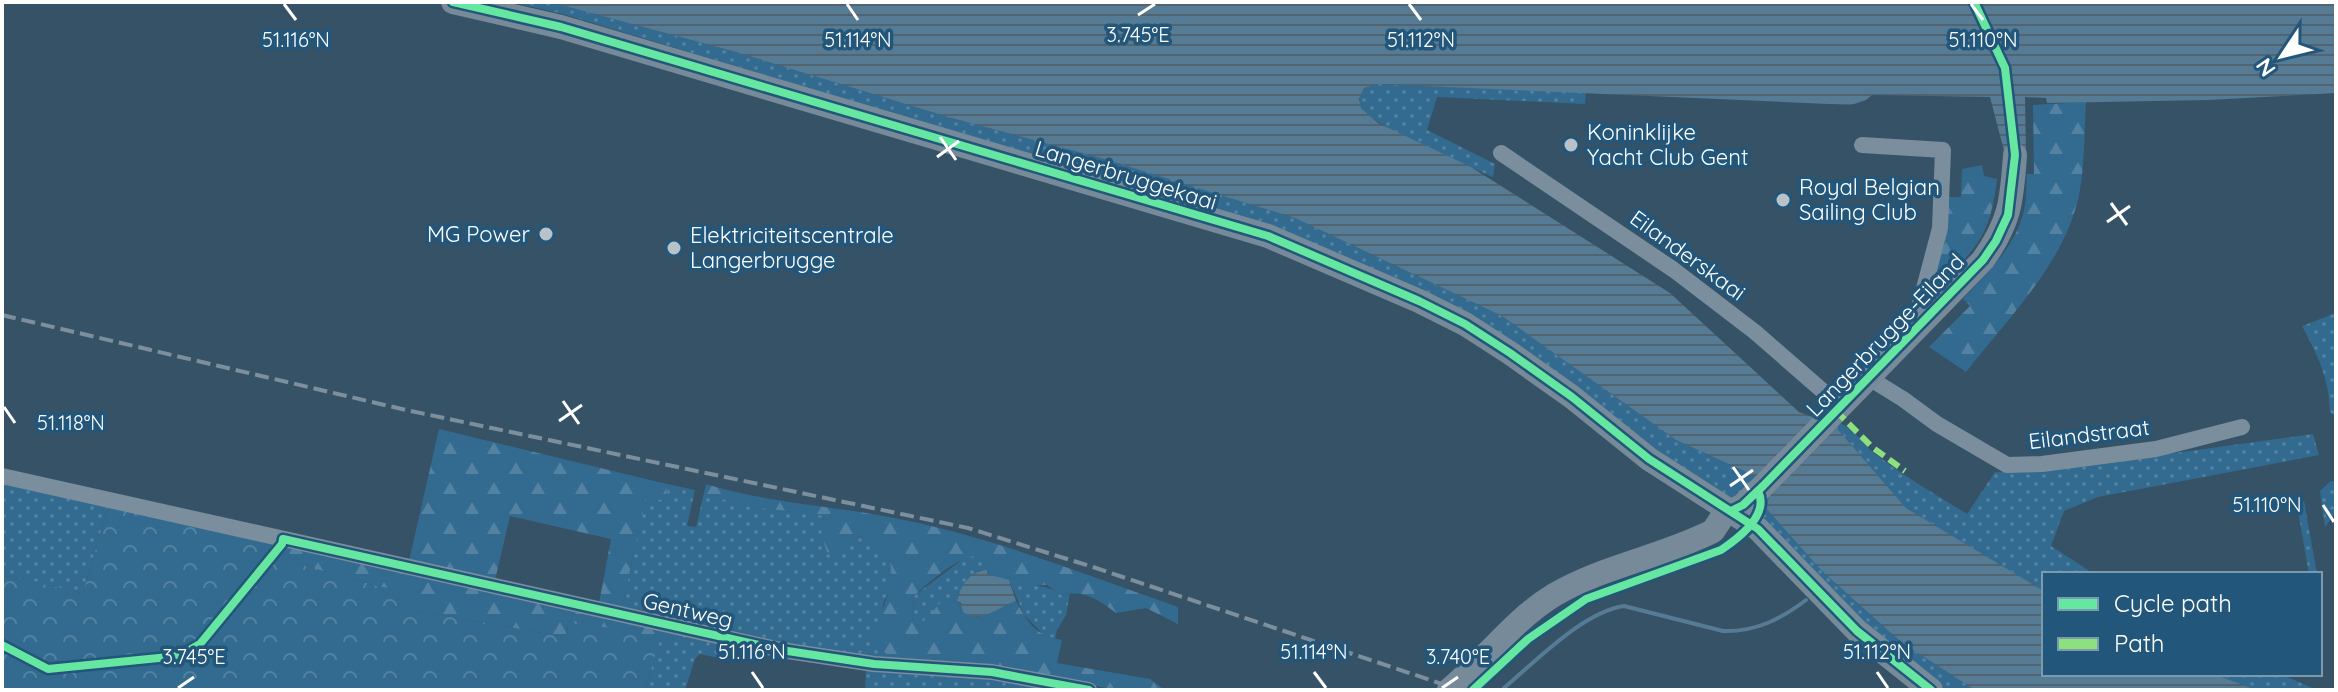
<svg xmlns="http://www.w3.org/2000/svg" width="2338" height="692" viewBox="0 0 2338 692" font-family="Quicksand,sans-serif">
<defs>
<pattern id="grass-dots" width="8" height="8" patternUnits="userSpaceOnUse" patternTransform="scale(2)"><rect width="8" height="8" fill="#336b90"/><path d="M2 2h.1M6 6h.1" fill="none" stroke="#5281a1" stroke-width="1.8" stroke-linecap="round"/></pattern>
<pattern id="forest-firs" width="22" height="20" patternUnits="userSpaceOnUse" patternTransform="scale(2)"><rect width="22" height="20" fill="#336b90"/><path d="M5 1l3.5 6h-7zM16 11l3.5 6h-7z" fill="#5281a1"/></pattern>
<pattern id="park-crowns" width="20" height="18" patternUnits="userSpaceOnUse" patternTransform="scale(2)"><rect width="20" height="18" fill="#336b90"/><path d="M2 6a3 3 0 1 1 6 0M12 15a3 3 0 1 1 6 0" fill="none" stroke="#5281a1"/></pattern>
<pattern id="water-rules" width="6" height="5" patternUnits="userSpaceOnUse" patternTransform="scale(2)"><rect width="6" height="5" fill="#567b94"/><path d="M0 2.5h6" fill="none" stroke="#516470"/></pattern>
</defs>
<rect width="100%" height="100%" fill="#365266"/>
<g fill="url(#grass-dots)">
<polygon points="511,2 550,2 736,52 948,117 1102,158 1295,218 1502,316 1676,440 1753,475 1768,490 1823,572 1901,642 1975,690 1947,690 1944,688 1619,425 1271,228 563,14"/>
<path d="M1378 84 1586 92 1585 104 1437 97 1427 130 1495 164 1493 177C1469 166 1368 125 1360 106 1358 99 1361 94 1364 88Z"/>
<path d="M2336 313V417L2330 412C2329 378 2318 356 2302 326Z"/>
<path d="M1835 422C1851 424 1862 443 1873 452 1903 476 1935 494 1967 514L1995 472 2043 471 2313 434 2319 455 2098 497 2064 511 2051 546 2094 574H2044V591L1906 508 1834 425Z"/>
<polygon points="2331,481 2336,481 2336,512 2325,527 2320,491"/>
<polygon points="2,483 108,507 83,593 2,575"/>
<path d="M667 484 695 490 687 526 696 527 704 493 745 506 827 516 833 553 858 536C883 541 896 563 891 588 889 594 884 599 883 605 881 617 893 647 896 660L806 648 651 611 622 608 646 496 666 501Z"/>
<polygon points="2301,500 2304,501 2317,574 2309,574 2297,505"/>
<polygon points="978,554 986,556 987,570 978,571 958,595 957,601 953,598 918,627 912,622 914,596 967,556"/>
<path d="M1009 580C1029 588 1043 582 1062 595L1070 593 1066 615 1057 630 1055 639 1047 638 1024 615Z"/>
<polygon points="675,630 725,643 723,659 700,654 695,659 685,690 645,690 660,639 672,642"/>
<polygon points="866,669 992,679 1050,690 865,690"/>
<polygon points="2214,674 2280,674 2317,690 2256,690"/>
</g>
<g fill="url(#forest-firs)">
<path d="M2086 102C2084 132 2085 166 2079 195 2065 263 2007 319 1966 372L1929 347 1970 306 1963 299C1988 272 2019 244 2025 205 2027 195 2026 184 2027 174H2034L2033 105Z"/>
<path d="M1982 165 1984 176 1997 179C1990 238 1976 248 1936 289L1930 286 1948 197H1961L1962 169Z"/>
<polygon points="439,429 667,484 666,501 646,497 622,608 599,603 611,539 510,516 495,580 409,561"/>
<path d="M706 484C770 504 838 506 904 520 998 539 1088 576 1178 607V624L1146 608 1116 613C1097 599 1085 590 1061 595L1047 585 1024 586 987 574 986 557C964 549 930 582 914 596L912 622 918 627 943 600 953 598 977 617 1016 601C1029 625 1036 635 1062 640L1057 663 1150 679 1165 690H1118L952 661 896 660 873 645C874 612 909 576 880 548 873 542 867 538 858 536L833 553 827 552 821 534 826 516 745 506 704 493Z"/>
<polygon points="265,541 675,630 672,642 570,620 565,637 413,610 413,594 373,585 262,554"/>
</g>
<polygon fill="url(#park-crowns)" points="108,507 265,541 263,554 373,585 413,594 413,610 565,637 570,620 660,639 645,690 2,690 2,575 83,593"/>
<g fill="url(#water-rules)">
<polygon points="550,2 2336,2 2336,93 2208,100 2047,103 2046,98 2025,97 2026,152 2004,151 1990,97 1872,95 1866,100 1851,105 1378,84 1364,88 1359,99 1361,108 1378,123 1471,167 1670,293 1799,412 1834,425 1906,508 2044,591 2044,674 2214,674 2256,690 1975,690 1901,642 1823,572 1767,509 1769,496 1768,490 1753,475 1676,440 1502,316 1295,218 1101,158 948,117 736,52"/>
<path d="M987 570V574L1009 580 1016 601C998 607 982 624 963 612L961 603 957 601C961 585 970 571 987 570Z"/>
</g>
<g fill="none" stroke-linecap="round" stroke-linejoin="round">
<path stroke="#567b94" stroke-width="4" d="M1504 688C1536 661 1583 612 1624 606L1723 631C1756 632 1781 619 1806 600"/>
<polyline stroke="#afd5ed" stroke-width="2" stroke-dasharray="10 8" stroke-linecap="butt" points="1974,2 2005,68 2013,142"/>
<g stroke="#7a8e9d" stroke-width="16">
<polyline points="1862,145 1943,150 1940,228 1917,315 1924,320"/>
<polyline points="1501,153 1674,270 1755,332 1840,406"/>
<polyline points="1869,378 1903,399 1937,424 2007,465 2042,464 2156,449 2242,427"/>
<polyline points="2,476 781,650 874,664 992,672 1089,690"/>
</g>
<g stroke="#768a99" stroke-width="24">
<polyline points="453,2 561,27 1268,236 1419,301 1465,324 1510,353 1572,397 1649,459 1758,529 1857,631 1931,690"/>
<path d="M1449 690C1485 660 1513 620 1554 595 1603 566 1662 557 1713 531L1723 516 1743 505 1763 486 1983 260C2010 222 2012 201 2015 155"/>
</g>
<polyline stroke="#7d8f9d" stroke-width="4" stroke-dasharray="14 6" stroke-linecap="butt" points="2,315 406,410 968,528 1096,568 1460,690"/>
<polyline stroke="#8de07e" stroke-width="6" stroke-dasharray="12 6" stroke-linecap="butt" points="1836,411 1872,447 1905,471"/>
<defs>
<g id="cycleway">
<polyline points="453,2 561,27 1268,236 1419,301 1465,324 1510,353 1572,397 1649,459 1758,529 1857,631 1931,690"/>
<polyline points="1731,511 1743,505 1763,486 1983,260 1996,241 2008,215 2015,155 2005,68 1974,2"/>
<polyline points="2,645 48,669 179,656 200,644 282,544 283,539 781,650 874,664 992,672 1089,690"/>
<path d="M1473 690 1528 639 1586 599 1721 550C1739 538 1770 515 1758 491"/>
</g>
</defs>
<use href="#cycleway" stroke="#22567a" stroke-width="13"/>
<use href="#cycleway" stroke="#66e7a1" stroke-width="8"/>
</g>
<path fill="none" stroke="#fff" stroke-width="3" d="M284 4 296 20M847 4 858 20M1409 4 1421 20M1971 4 1983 20M1138 15 1155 4M940 137 956 160M937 157 959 141M2111 203 2127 225M2107 222 2130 206M563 401 579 424M4 407 15 423M559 421 582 405M1733 467 1749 490M1730 486 1753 470M2323 505 2334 522M752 672 763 688M1314 672 1326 688M1877 672 1888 688M178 688 194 677M1442 688 1458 677"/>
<g fill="#b9c2c9" stroke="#22567a" stroke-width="3">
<circle cx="1571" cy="145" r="8"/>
<circle cx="1783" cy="200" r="8"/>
<circle cx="546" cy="234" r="8"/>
<circle cx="674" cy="248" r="8"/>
</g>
<g text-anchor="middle" stroke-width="7" stroke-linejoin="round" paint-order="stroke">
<g font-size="22" fill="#fff" stroke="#22567a" text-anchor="start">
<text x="1587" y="140">Koninklijke<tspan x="1587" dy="25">Yacht Club Gent</tspan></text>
<text x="1799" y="195">Royal Belgian<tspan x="1799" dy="25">Sailing Club</tspan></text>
<text x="530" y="242" text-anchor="end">MG Power</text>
<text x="690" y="243">Elektriciteitscentrale<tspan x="690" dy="25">Langerbrugge</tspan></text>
</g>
<g font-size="22" fill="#fff" stroke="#22567a">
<text transform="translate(1126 175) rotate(17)" y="8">Langerbruggekaai</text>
<text transform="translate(1688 255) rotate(36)" y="8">Eilanderskaai</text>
<text transform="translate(1885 335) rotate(-46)" y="8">Langerbrugge-Eiland</text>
<text transform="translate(2089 434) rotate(-7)" y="8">Eilandstraat</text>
<text transform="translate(688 610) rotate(13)" y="8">Gentweg</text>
</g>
</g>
<g font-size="20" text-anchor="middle" fill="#fff" stroke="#22567a" stroke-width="7" stroke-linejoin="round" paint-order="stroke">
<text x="1138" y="42">3.745°E</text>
<text x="1421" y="47">51.112°N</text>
<text x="296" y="47">51.116°N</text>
<text x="858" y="47">51.114°N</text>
<text x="1983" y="47">51.110°N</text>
<text x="71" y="430">51.118°N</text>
<text x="2267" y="512">51.110°N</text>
<text x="752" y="659">51.116°N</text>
<text x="1314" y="659">51.114°N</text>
<text x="1877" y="659">51.112°N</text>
<text x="194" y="664">3.745°E</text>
<text x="1458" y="664">3.740°E</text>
</g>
<rect width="2338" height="692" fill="none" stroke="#ffffff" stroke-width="8"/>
<rect x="2042" y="572" width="280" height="104" fill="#22567a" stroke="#7a9aaf" stroke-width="2"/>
<rect x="2058" y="598" width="40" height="12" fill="#66e7a1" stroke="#7a9aaf" stroke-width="2"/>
<text x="2114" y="612" font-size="24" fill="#ffffff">Cycle path</text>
<rect x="2058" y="638" width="40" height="12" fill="#8de07e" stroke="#7a9aaf" stroke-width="2"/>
<text x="2114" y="652" font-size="24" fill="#ffffff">Path</text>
<g transform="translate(2282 56) rotate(235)" stroke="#22567a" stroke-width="6" paint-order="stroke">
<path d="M0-6L14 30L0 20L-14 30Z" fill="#ffffff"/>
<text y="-12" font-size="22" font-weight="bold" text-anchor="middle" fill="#ffffff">N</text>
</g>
</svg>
